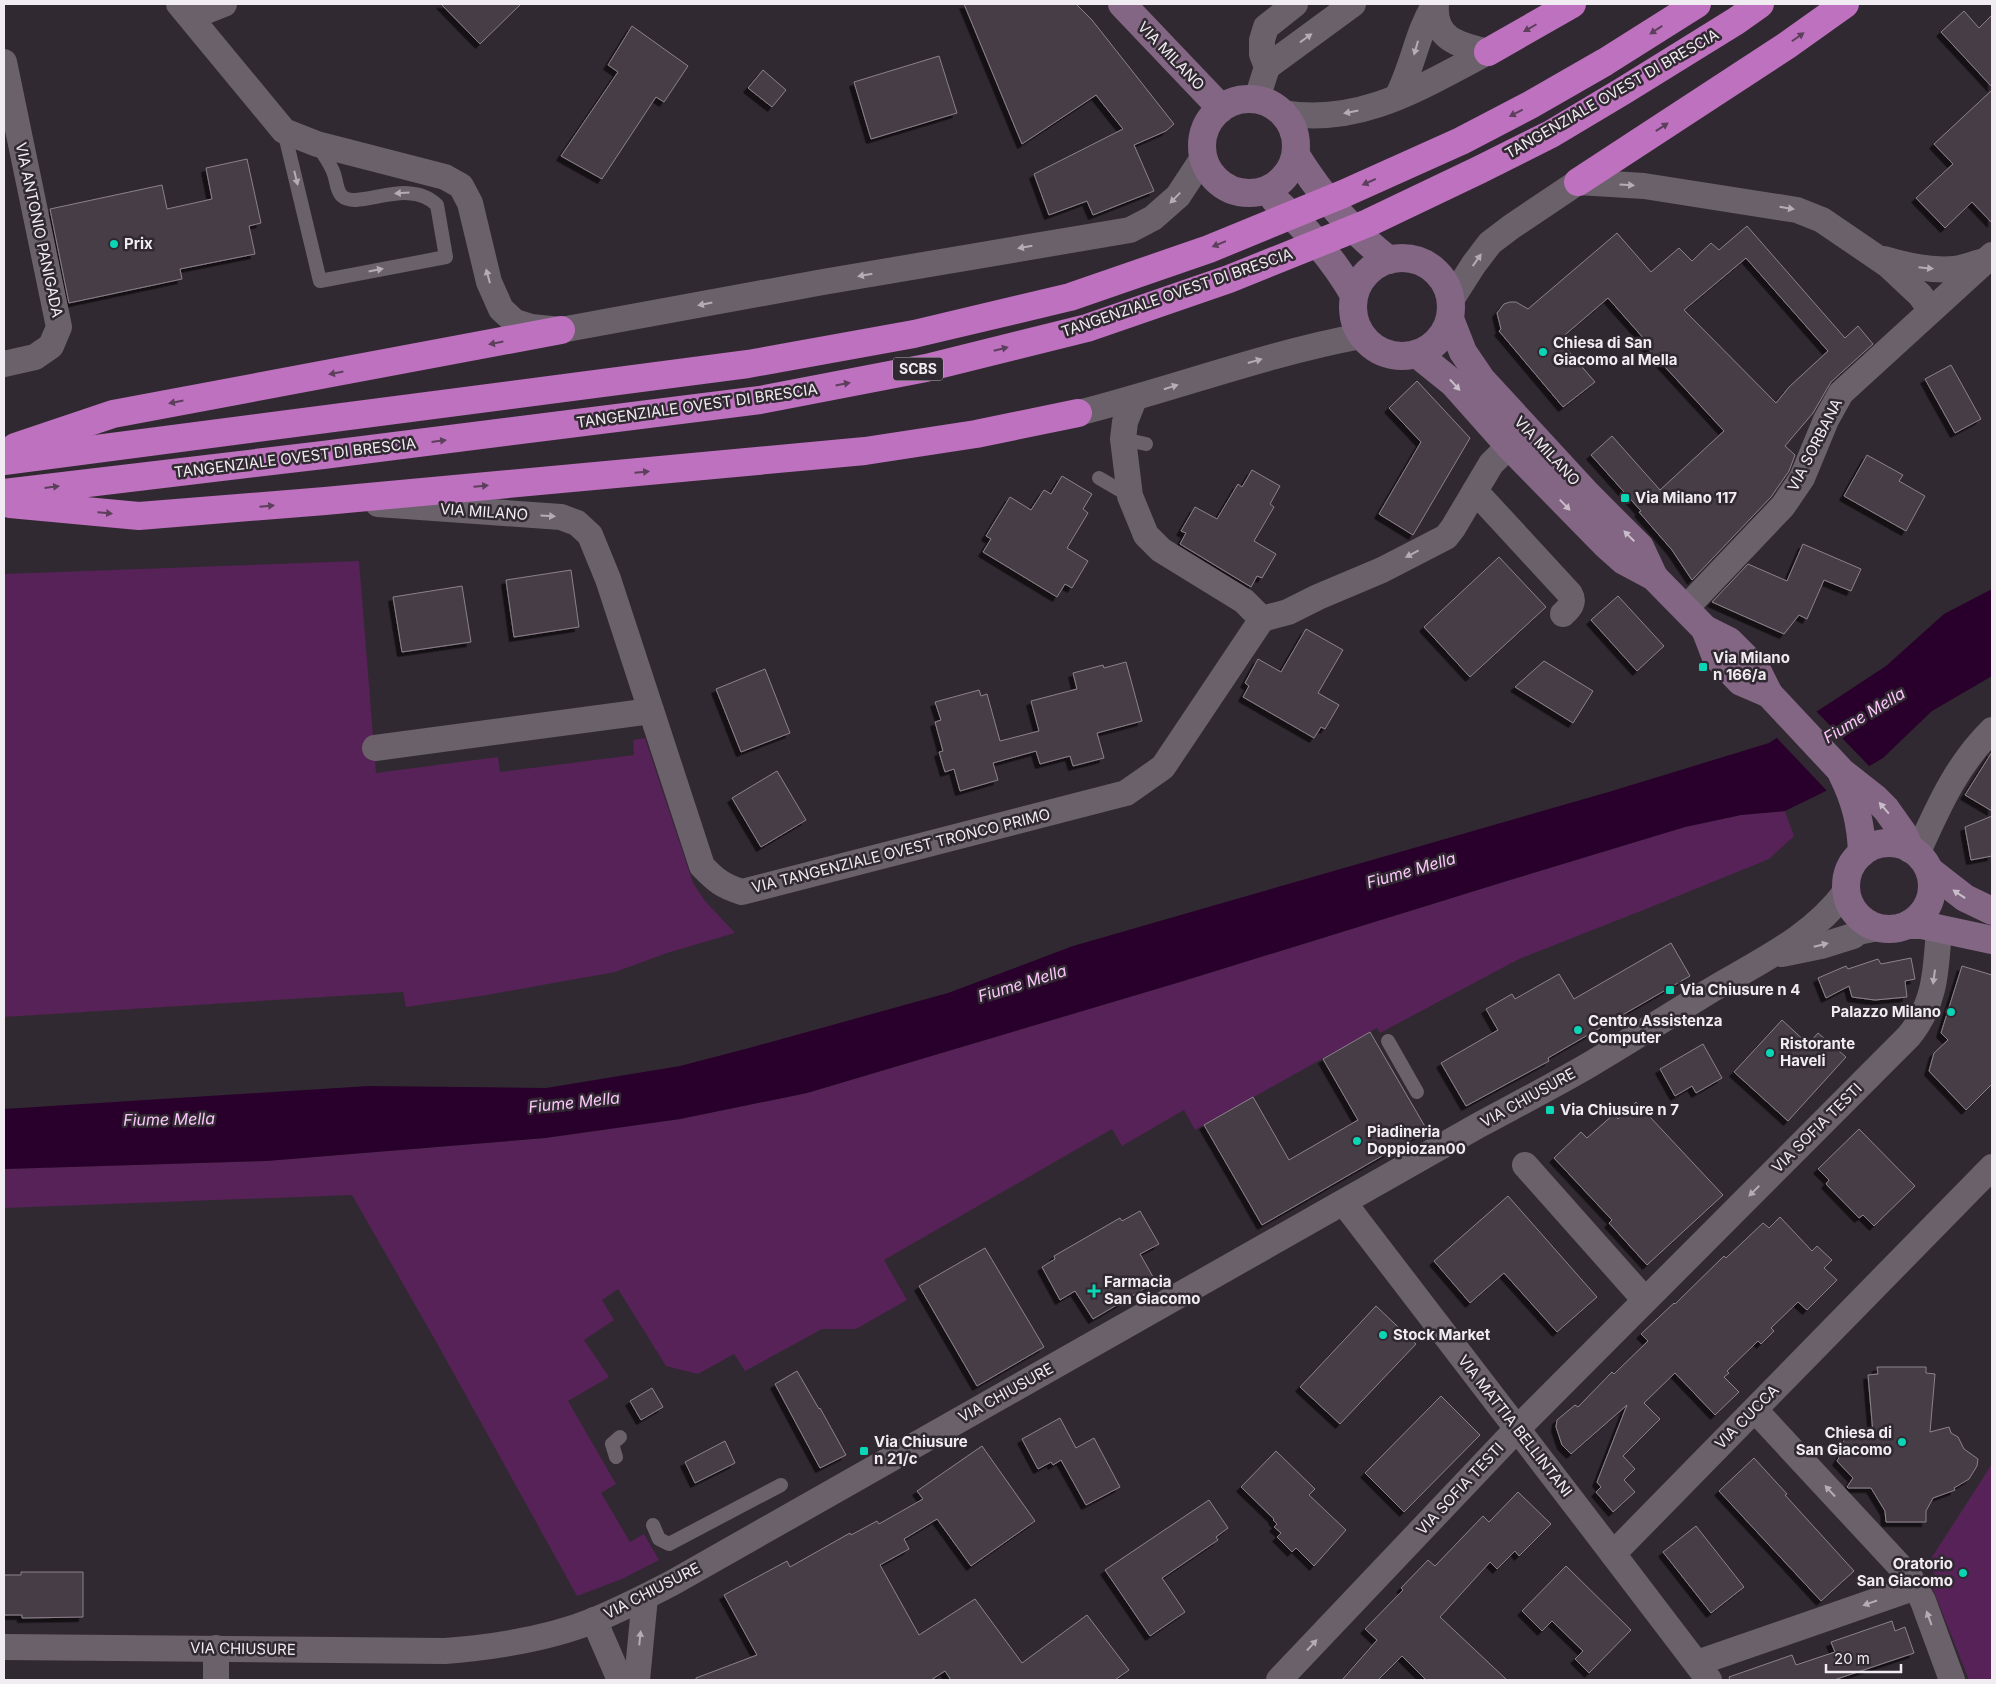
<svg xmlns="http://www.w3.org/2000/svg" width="1996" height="1684" viewBox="0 0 1996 1684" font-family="Inter,sans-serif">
<defs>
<filter id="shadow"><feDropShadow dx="-4.5" dy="4.5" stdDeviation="0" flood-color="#0009"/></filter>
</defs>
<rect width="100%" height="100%" fill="#312931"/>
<g fill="#562257">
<polygon points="359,561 376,773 498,757 500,772 634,755 633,740 645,738 693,883 705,901 735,933 667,953 615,972 487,995 406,1007 403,992 4,1017 4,574"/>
<polygon points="1785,811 1794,836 1769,859 1651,907 1519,959 1380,1033 1377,1028 1195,1130 1184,1110 1122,1146 1112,1129 884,1260 907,1300 856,1329 822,1329 745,1371 734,1354 698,1374 666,1366 618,1289 602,1300 614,1320 584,1340 609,1377 568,1401 616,1484 601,1493 630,1542 644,1534 659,1560 622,1579 577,1596 438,1345 352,1195 4,1208 4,1169 266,1161 545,1138 680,1119 807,1093 1180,982 1510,880 1685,827 1741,815"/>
<polygon points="1992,1464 1992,1680 1969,1680 1932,1587 1939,1585 1931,1566 1925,1568"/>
</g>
<polygon fill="#29002b" points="1992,589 1992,676 1932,711 1883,758 1832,788 1785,811 1741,815 1685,827 1510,880 1180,982 807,1093 680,1119 545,1138 266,1161 4,1169 4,1109 369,1086 546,1088 680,1066 749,1048 948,993 1073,946 1612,791 1769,743 1886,666 1944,614"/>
<polygon fill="#312931" points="1814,709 1871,768 1829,793 1775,736"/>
<g fill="#473d46" stroke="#8c818b" fill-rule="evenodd" filter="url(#shadow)">
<polygon points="441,4 521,4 480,44"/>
<polygon points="964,4 1076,4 1092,20 1174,124 1166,131 1134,145 1154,191 1093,215 1087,201 1049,215 1034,174 1123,129 1096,95 1022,144"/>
<polygon points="1964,11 1979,28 1992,15 1992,87 1941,32"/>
<polygon points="632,26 688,66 664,102 656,97 602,179 561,156 618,72 608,65"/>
<polygon points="939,56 957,113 871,139 854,82"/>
<polygon points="763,70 786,90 772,107 748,88"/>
<polygon points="1992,90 1992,223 1972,202 1945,228 1916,198 1953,164 1934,144"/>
<polygon points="247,159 261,223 249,226 255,254 180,269 182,279 69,303 50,209 162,185 167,209 212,199 206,168"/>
<path d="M1747 226 1845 338 1858 326 1873 344 1831 382 1813 413 1785 446 1795 455 1789 471 1771 497 1692 580 1672 550 1639 512 1641 511 1591 455 1612 436 1660 490 1724 431 1642 342 1645 340 1608 298 1559 340 1595 382 1563 407 1499 331 1501 329 1497 313 1504 304 1510 302H1516L1528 309 1617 233 1651 272 1679 248 1692 261 1711 243 1719 250ZM1746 258 1828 351 1789 387 1776 403 1684 310Z"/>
<polygon points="1951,365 1981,419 1955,433 1925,379"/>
<polygon points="1417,381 1470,438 1413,535 1379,514 1421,442 1389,408"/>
<polygon points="1867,455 1903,475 1899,481 1925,496 1906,531 1844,496"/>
<polygon points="1252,470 1280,486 1270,504 1274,507 1254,541 1276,554 1262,578 1257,576 1251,587 1180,544 1186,533 1181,531 1195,507 1217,519 1238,484 1242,487"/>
<polygon points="1062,476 1092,494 1083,509 1088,513 1067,548 1088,561 1072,588 1065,584 1057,597 983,552 991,539 986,536 1010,497 1031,510 1044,490 1051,494"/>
<polygon points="1803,544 1861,569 1851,591 1824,580 1807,619 1799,615 1784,634 1712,602 1748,564 1787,581"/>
<polygon points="1499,557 1546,607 1470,677 1424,627"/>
<polygon points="571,570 579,627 514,637 506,580"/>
<polygon points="462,586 471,642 402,652 393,597"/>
<polygon points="1618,596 1664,646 1637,671 1591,620"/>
<polygon points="1306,629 1343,650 1318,693 1339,705 1325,729 1321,727 1314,738 1243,697 1249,686 1245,683 1258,659 1281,672"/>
<polygon points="1544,661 1593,691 1573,723 1515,687"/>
<polygon points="1126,662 1142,721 1097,733 1104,758 1073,766 1070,756 1040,764 1036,751 993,763 998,780 960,791 954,769 945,772 939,752 943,751 935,722 941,720 935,702 979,690 981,696 987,694 1000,741 1039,731 1031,701 1077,689 1073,673 1103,665 1104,668"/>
<polygon points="765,669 790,733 741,752 716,689"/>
<polygon points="1992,752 1992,811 1965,795"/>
<polygon points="777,771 806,820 761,847 732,798"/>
<polygon points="1992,816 1992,856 1971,860 1965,827"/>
<polygon points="1671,943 1690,976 1548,1058 1549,1061 1466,1106 1441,1063 1498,1030 1486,1009 1512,994 1515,999 1559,974 1574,999"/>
<polygon points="1911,958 1915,979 1905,981 1907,997 1875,1000 1852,997 1849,986 1826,998 1818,978 1846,966 1848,969 1878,959 1881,964"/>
<polygon points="1962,966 1992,975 1992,1084 1966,1110 1929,1071 1934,1053 1948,1040 1941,1033"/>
<polygon points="1782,1020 1808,1044 1818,1033 1846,1057 1788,1121 1734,1072"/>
<polygon points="1370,1032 1427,1130 1262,1225 1204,1125 1253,1097 1289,1160 1358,1120 1323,1059"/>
<polygon points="1703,1044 1722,1078 1696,1093 1692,1086 1675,1096 1660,1069"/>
<polygon points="1636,1102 1723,1195 1647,1265 1609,1223 1612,1220 1554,1158 1581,1132 1587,1138 1614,1114 1618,1119"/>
<polygon points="1859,1129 1915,1186 1874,1226 1863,1215 1859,1218 1826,1184 1829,1180 1818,1169"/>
<polygon points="1508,1196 1597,1297 1557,1332 1504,1273 1470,1303 1434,1261"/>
<polygon points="1140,1211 1159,1244 1140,1254 1156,1282 1093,1319 1075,1291 1060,1300 1042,1267 1055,1259 1054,1256 1120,1218 1122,1221"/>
<polygon points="1780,1217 1812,1251 1817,1246 1832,1260 1824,1268 1837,1280 1807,1310 1798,1302 1771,1328 1774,1331 1761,1344 1758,1341 1727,1371 1729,1373 1724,1377 1739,1392 1715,1415 1675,1373 1644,1403 1660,1419 1623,1456 1635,1469 1624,1480 1635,1492 1613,1512 1596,1492 1601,1487 1597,1482 1627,1405 1571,1454 1562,1445 1556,1427 1557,1420 1575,1405 1578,1407 1612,1372 1614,1374 1648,1341 1641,1334 1674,1303 1675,1304 1724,1256 1726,1258 1763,1223 1769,1228"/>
<polygon points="985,1248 1044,1347 977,1386 919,1286"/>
<polygon points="1376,1306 1416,1344 1340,1424 1300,1387"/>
<polygon points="1877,1367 1926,1367 1926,1373 1935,1374 1930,1432 1949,1427 1951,1433 1958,1437 1964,1449 1978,1459 1977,1466 1969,1479 1954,1488 1955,1490 1933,1498 1926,1511 1926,1522 1886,1522 1885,1511 1871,1488 1848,1488 1847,1487 1853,1478 1837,1461 1843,1451 1840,1448 1847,1435 1850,1436 1852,1433 1855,1434 1858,1429 1873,1433 1868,1375 1878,1374"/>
<polygon points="797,1371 819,1409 820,1408 846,1455 820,1468 775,1384"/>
<polygon points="652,1388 663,1407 641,1420 630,1401"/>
<polygon points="1441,1396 1480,1435 1404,1512 1365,1473"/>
<polygon points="1060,1418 1076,1448 1094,1438 1120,1487 1086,1505 1061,1460 1053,1465 1051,1462 1038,1469 1022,1439"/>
<polygon points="725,1441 735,1463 695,1483 685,1462"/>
<polygon points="982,1446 1035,1521 971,1566 937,1519 904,1539 909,1549 880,1565 919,1635 975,1599 1022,1663 1087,1615 1129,1670 1115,1680 951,1680 945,1671 931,1680 696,1680 696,1678 757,1655 724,1595 787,1561 790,1567 850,1533 851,1535 877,1521 879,1524 923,1499 917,1491"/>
<polygon points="1276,1451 1315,1489 1309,1495 1346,1530 1314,1566 1296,1548 1292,1552 1277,1537 1281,1533 1274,1527 1277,1524 1273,1520 1274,1519 1241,1487"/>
<polygon points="1754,1458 1787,1494 1785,1495 1854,1571 1821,1601 1719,1491"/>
<polygon points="1518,1492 1551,1524 1519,1556 1515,1551 1497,1569 1490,1562 1440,1617 1507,1680 1426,1680 1402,1656 1378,1680 1342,1680 1377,1640 1365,1629 1403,1590 1401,1588 1428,1560 1435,1566 1483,1516 1489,1522"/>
<polygon points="1209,1500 1228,1528 1216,1537 1218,1540 1162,1578 1185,1612 1150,1636 1105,1570"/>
<polygon points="1696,1526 1744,1587 1711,1613 1663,1552"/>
<polygon points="1566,1566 1631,1630 1589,1673 1575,1659 1583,1651 1552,1621 1542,1631 1522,1611"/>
<polygon points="21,1572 83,1572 83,1617 22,1618 22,1615 4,1615 4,1575 21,1575"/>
<polygon points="1892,1621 1895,1631 1905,1627 1914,1653 1834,1680 1730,1680 1729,1677 1792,1655 1796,1665 1835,1652 1831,1642"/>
</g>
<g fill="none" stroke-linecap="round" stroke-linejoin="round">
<g stroke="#6a616a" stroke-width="14">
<path d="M284 131 320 281 446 257 437 205C408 176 358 211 342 196 336 190 337 182 334 174 331 164 323 154 317 144"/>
<polyline points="1123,439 1146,444"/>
<polyline points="1099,478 1130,496"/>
<polyline points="1388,1041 1417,1092"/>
<polyline points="616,1457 612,1444 620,1437"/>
<polyline points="653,1525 659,1539 669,1544 781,1485"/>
</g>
<g stroke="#6a616a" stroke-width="26">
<polyline points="179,4 284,131 317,144 445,177 461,186 470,203 489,282 501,309 515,322 531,327 561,330 823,282 1130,230 1153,218 1178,196 1203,158"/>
<path d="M1436 4C1433 40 1460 45 1488 52"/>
<polyline points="191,17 224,4"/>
<polyline points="4,62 59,327 51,346 35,357 4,364"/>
<polyline points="1267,67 1353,4"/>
<path d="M1397 97C1413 67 1417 32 1435 4"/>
<polyline points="1257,99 1267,67 1262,54 1262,40 1266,27 1295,4"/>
<path d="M1283 113C1361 126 1421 87 1488 52"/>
<path d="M1884 259C1907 266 1930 271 1954 269 1964 268 1975 263 1985 261"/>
<polyline points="1451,300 1474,264 1490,243 1511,227 1578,182 1644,186 1797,210 1822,220 1888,265 1920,295 1931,310"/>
<polyline points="1134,399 1125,422 1123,439 1130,496 1146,535 1161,550 1244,601 1262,619"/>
<path d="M1078 413C1173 389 1265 354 1361 336"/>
<path d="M1475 491 1570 594C1575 603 1569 608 1563 614"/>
<path d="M378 504 561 517 577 523 590 535 608 579 702 866C716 881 723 886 742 892L1126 793 1163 767 1262 619"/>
<polyline points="1685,609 1783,506 1802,478 1826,420 1841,393 1992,255"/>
<polyline points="1262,619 1288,612 1318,597 1382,570 1446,537 1453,528 1491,464 1509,446"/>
<polyline points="375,748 651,711"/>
<path d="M1917 854C1937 810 1956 765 1992 730"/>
<polyline points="1782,954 1821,946 1853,936 1858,932 1878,928"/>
<polyline points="1525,1165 1645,1300"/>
<polyline points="1344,1203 1613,1554"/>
<polyline points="1755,1410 1910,1577 1923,1601 1952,1680"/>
<polyline points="594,1620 620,1680"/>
<path d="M4 1647 445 1651C496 1647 548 1639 595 1620 621 1609 647 1596 672 1583L1479 1125C1516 1105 1553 1086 1589 1065 1631 1040 1672 1014 1713 989 1760 961 1813 937 1846 891"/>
<polyline points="216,1648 216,1680"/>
<polyline points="1697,1663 1916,1587"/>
<polyline points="637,1680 645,1597"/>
<path d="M1279 1680 1517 1429 1909 1036C1936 1003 1936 969 1939 928"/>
<polyline points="1709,1680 1613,1554 1992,1167"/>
</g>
<g stroke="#836683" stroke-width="28">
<polyline points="1122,4 1221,108"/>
<circle cx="1249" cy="146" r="47"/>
<path d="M1296 155C1320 194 1353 232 1389 260"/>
<path d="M1275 200C1305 227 1334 260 1354 295"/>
<circle cx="1402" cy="307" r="49"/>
<polyline points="1450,319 1463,352 1482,380 1587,494 1640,547 1654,577"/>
<polyline points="1417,354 1453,383 1509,446 1606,545 1624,561 1654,577 1705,629 1729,641 1756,668 1769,694 1842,772 1875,798 1886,809 1903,833 1910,849"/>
<polyline points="1705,629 1715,655 1741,682 1769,694"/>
<path d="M1842 774C1855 800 1861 823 1862 853"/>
<circle cx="1889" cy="886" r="43"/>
<polyline points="1929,870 1965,898 1992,911"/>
<polyline points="1908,925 1922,925 1992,940"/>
</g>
<g stroke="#be71be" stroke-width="28">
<polyline points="1488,52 1572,4"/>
<polyline points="1578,182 1786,46 1845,4"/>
<polyline points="15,447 113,414 561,330"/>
<polyline points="4,461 748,364 914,334 1070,297 1209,249 1343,194 1461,141 1530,105 1605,62 1697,4"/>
<polyline points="4,493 323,455 760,400 926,368 1087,328 1229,279 1368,223 1479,170 1551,134 1623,91 1736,21 1760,4"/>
<polyline points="10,504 139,516 325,501 865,451 976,434 1078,413"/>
</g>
</g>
<defs><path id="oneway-solid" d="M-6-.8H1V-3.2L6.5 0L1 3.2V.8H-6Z" transform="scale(1.25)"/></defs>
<g fill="#5b3f5b">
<use href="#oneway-solid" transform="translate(1530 28) rotate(150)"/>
<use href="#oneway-solid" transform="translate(1656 30) rotate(147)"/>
<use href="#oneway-solid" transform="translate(1798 37) rotate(-35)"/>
<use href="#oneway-solid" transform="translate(1516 113) rotate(153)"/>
<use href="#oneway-solid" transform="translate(1662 127) rotate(-33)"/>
<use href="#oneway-solid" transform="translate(1369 182) rotate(156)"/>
<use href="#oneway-solid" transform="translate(1219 244) rotate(158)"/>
<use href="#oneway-solid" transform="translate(496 343) rotate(169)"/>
<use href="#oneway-solid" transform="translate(1001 349) rotate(-14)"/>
<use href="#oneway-solid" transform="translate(336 373) rotate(169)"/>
<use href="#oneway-solid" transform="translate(843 384) rotate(-11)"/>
<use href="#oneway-solid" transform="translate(176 402) rotate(169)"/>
<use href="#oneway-solid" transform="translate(439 441) rotate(-7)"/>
<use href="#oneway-solid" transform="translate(642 472) rotate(-5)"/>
<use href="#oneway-solid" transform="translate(481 486) rotate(-5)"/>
<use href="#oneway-solid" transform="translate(52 487) rotate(-7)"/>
<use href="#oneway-solid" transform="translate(267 506) rotate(-5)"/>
<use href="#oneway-solid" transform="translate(105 513) rotate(5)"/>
</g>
<g fill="#b4adb4">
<use href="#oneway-solid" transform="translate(1306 38) rotate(-36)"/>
<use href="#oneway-solid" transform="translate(1416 48) rotate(106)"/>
<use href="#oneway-solid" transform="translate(1351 112) rotate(169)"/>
<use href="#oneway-solid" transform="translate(296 178) rotate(76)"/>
<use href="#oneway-solid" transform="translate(1627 185) rotate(3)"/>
<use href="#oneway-solid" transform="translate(402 193) rotate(177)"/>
<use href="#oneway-solid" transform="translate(1175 198) rotate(134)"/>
<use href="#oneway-solid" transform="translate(1787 208) rotate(9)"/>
<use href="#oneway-solid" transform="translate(1025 247) rotate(170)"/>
<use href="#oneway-solid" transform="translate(1477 260) rotate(-55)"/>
<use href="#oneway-solid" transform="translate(1926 268) rotate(6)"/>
<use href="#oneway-solid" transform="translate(376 270) rotate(-11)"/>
<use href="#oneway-solid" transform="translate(865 275) rotate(170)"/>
<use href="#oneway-solid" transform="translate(488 276) rotate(-105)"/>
<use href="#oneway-solid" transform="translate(705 304) rotate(169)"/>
<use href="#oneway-solid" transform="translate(1255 361) rotate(-16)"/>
<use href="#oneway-solid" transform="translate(1171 387) rotate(-18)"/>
<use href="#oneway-solid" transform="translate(548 516) rotate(4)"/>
<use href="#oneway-solid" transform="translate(1412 554) rotate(152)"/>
<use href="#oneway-solid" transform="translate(1821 945) rotate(-14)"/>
<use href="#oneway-solid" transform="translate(1934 977) rotate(98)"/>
<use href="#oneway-solid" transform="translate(1754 1191) rotate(135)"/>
<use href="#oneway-solid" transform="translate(1830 1491) rotate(-133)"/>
<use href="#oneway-solid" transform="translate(1870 1603) rotate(161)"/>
<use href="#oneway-solid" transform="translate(1929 1618) rotate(-110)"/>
<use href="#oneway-solid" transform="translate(640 1638) rotate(-84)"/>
<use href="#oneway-solid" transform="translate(1312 1645) rotate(-47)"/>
</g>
<g fill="#cabdca">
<use href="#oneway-solid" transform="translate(1455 385) rotate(47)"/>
<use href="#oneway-solid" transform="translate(1565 505) rotate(46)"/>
<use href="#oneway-solid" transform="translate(1629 536) rotate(-135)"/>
<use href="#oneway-solid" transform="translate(1884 808) rotate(-131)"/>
<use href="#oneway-solid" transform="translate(1959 894) rotate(-146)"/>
</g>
<g fill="#0ad5b5" stroke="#312931" stroke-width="2">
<circle cx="114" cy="244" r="5"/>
<circle cx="1543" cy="352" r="5"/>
<rect x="1620" y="493" width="10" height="10" rx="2.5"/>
<rect x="1698" y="662" width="10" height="10" rx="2.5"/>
<rect x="1665" y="985" width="10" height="10" rx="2.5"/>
<circle cx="1951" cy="1012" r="5"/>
<circle cx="1578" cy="1030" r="5"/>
<circle cx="1770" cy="1053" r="5"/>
<rect x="1545" y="1105" width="10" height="10" rx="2.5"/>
<circle cx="1357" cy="1141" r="5"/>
<path d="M1091.5 1283.5h5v5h5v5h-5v5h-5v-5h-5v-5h5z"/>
<circle cx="1383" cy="1335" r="5"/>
<circle cx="1902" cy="1442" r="5"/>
<rect x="859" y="1446" width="10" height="10" rx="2.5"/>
<circle cx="1963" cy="1573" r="5"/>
</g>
<g text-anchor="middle" stroke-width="5" stroke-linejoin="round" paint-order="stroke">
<rect fill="#312931" stroke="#b7b2b7" stroke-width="1" x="893" y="357.5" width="50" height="23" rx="4"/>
<g font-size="14" font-weight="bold" fill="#f1ecf1">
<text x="918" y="374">SCBS</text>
</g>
<g font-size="15" fill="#f1ecf1" stroke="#312931">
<text transform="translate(1171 56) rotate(46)" y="5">VIA MILANO</text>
<text transform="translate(1612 94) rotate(-30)" y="5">TANGENZIALE OVEST DI BRESCIA</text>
<text transform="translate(39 230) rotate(78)" y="5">VIA ANTONIO PANIGADA</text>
<text transform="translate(1177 293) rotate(-19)" y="5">TANGENZIALE OVEST DI BRESCIA</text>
<text transform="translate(697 406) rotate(-8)" y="5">TANGENZIALE OVEST DI BRESCIA</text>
<text transform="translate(1815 445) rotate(-63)" y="5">VIA SORBANA</text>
<text transform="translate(1547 451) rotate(47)" y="5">VIA MILANO</text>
<text transform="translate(295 458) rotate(-7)" y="5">TANGENZIALE OVEST DI BRESCIA</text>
<text transform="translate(484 512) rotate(4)" y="5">VIA MILANO</text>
<text transform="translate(901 851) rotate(-14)" y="5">VIA TANGENZIALE OVEST TRONCO PRIMO</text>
<text transform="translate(1528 1098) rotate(-29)" y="5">VIA CHIUSURE</text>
<text transform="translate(1817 1128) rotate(-45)" y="5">VIA SOFIA TESTI</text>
<text transform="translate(1006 1393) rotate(-29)" y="5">VIA CHIUSURE</text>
<text transform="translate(1747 1417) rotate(-45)" y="5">VIA CUCCA</text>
<text transform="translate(1515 1426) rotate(52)" y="5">VIA MATTIA BELLINTANI</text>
<text transform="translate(1460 1489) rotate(-47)" y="5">VIA SOFIA TESTI</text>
<text transform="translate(652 1591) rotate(-27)" y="5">VIA CHIUSURE</text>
<text transform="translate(243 1649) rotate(1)" y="5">VIA CHIUSURE</text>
</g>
<g font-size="15" font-weight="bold" fill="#f1ecf1" stroke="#312931" text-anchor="start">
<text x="124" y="249">Prix</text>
<text x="1553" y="348">Chiesa di San<tspan x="1553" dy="17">Giacomo al Mella</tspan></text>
<text x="1635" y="503">Via Milano 117</text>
<text x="1713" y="663">Via Milano<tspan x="1713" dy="17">n 166/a</tspan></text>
<text x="1680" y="995">Via Chiusure n 4</text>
<text x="1941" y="1017" text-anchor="end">Palazzo Milano</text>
<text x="1588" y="1026">Centro Assistenza<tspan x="1588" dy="17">Computer</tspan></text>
<text x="1780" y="1049">Ristorante<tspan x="1780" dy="17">Haveli</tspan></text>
<text x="1560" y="1115">Via Chiusure n 7</text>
<text x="1367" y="1137">Piadineria<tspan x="1367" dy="17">Doppiozan00</tspan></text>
<text x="1104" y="1287">Farmacia<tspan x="1104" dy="17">San Giacomo</tspan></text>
<text x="1393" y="1340">Stock Market</text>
<text x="1892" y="1438" text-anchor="end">Chiesa di<tspan x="1892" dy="17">San Giacomo</tspan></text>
<text x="874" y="1447">Via Chiusure<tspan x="874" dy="17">n 21/c</tspan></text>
<text x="1953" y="1569" text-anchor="end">Oratorio<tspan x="1953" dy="17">San Giacomo</tspan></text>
</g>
<g font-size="16" font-style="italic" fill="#fcc6fc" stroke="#312931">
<text transform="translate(1864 715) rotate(-31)" y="6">Fiume Mella</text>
<text transform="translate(1411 870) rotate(-16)" y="6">Fiume Mella</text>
<text transform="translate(1022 983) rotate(-17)" y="6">Fiume Mella</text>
<text transform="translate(574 1102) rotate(-6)" y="6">Fiume Mella</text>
<text transform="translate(169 1119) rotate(-1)" y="6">Fiume Mella</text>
</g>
</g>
<rect width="1996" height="1684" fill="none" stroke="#f1ecf1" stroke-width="10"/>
<path d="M1826 1664v8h75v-8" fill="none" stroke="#f1ecf1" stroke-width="2.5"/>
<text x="1834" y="1664" font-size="15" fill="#f1ecf1" stroke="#312931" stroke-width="4" paint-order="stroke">20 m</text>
</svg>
